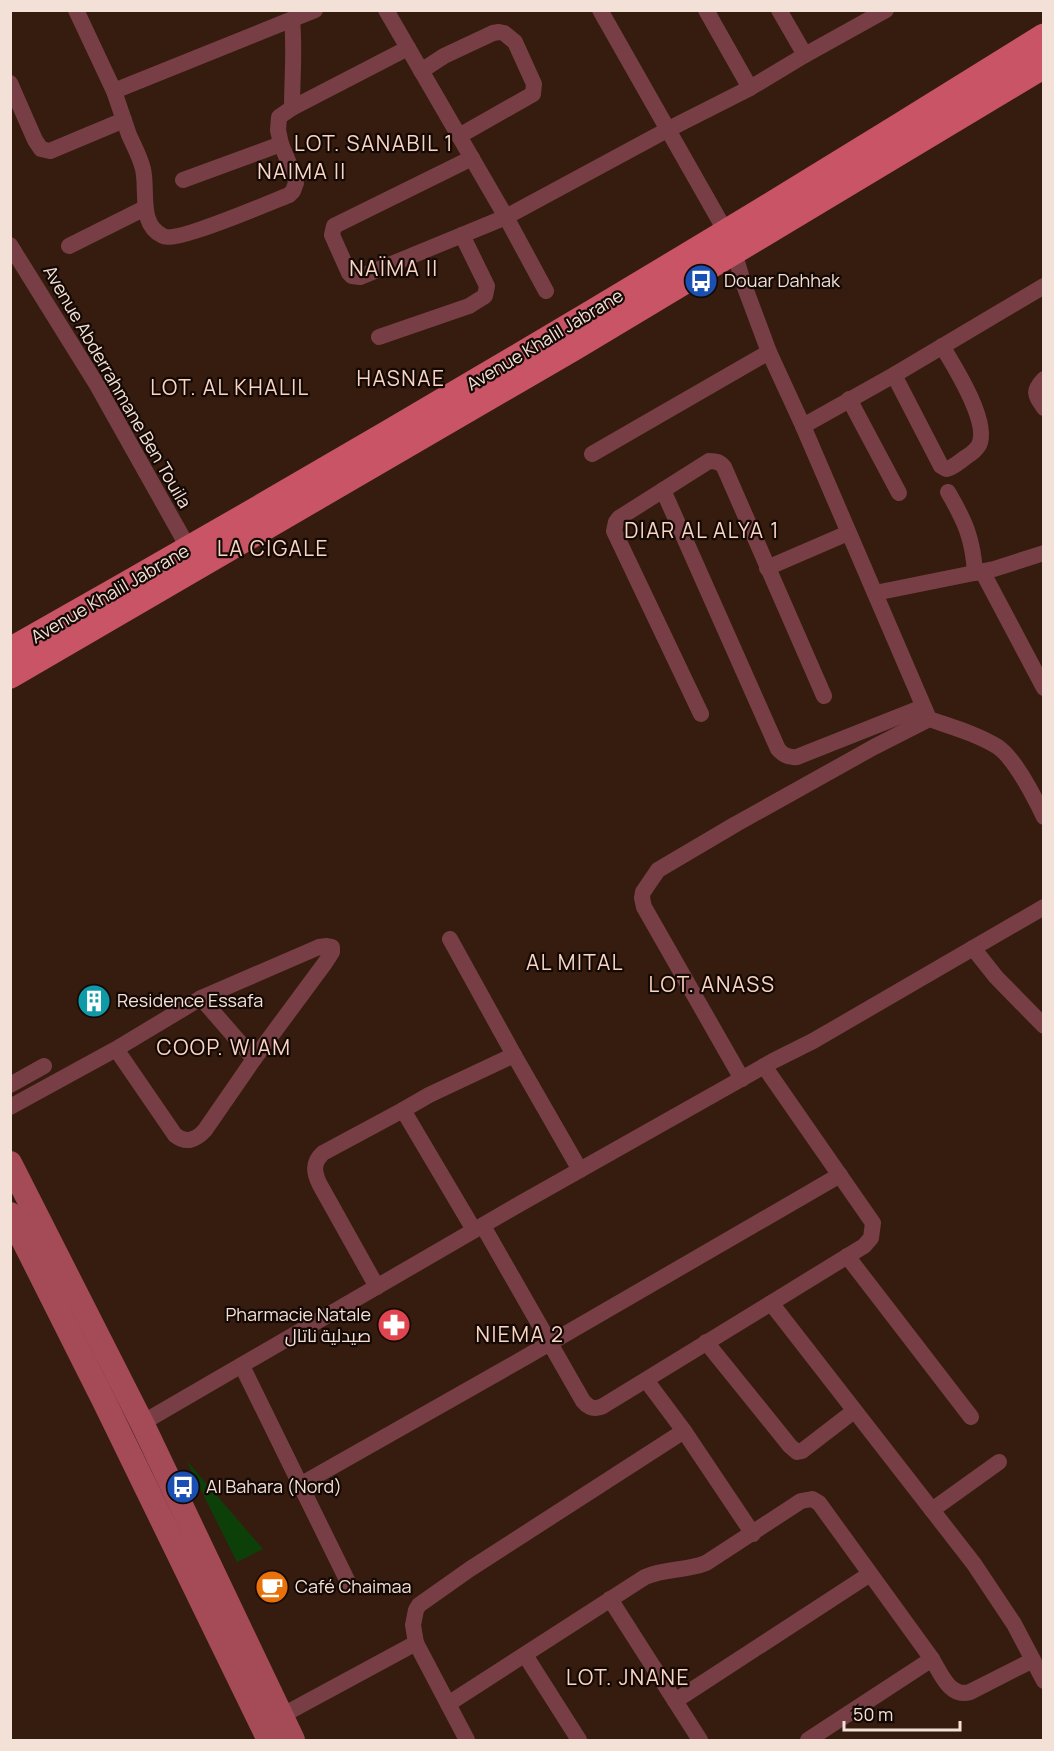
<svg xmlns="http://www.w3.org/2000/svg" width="1054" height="1751" viewBox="0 0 1054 1751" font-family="Manrope,Cairo,sans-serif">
<rect width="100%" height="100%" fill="#361c0e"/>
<polygon fill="#0d4008" points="186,1460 263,1549 237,1562"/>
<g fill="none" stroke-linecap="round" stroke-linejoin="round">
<g stroke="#773f45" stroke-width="16">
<polyline points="76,10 114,91 315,10"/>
<polyline points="386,10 506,217 546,291"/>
<polyline points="600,10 726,232 734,252 744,285 769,352 803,426 929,719"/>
<polyline points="706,10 750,88"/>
<polyline points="779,10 805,55"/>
<polyline points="421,71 444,56 493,33 499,32 504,33 515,42 534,84 533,94 459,136"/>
<polyline points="10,83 35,140 41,149 50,151 124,120"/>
<path d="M114 91C119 106 124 120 129 135 134 146 140 157 143 169 148 190 138 225 163 236 176 243 269 203 289 195L293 191 296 183 295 178 281 144 278 130 279 117 292 108C292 78 295 49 292 20"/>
<polyline points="292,108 408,48"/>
<polyline points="472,158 334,226 332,235 349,273 352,276 360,277 506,217 667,130 750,88 805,55 886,10"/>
<polyline points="183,180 281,144"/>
<polyline points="10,245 97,385 189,549"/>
<polyline points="69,246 145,208"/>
<polyline points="379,337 469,306 485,296 487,286 462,235"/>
<path d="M894 375 941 466 946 469C953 468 959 462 966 457 971 454 976 450 979 445 990 422 954 366 942 346"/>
<path d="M1044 379C1032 392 1035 394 1044 408"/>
<polyline points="849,399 899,493"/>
<polyline points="803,426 894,375 1044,286"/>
<polyline points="592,454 769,352"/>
<path d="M663 490 778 749C783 755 788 758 797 757L923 707"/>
<path d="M948 492C965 521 973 539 975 573"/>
<polyline points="767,568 848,533"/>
<polyline points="982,571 1044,688"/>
<polyline points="875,593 994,569 1044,553"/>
<path d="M701 714 614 531 616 522 619 518 709 461C716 461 720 462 724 467L824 696"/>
<polyline points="450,939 514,1055 580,1170"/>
<polyline points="973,948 996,977 1044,1026"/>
<polyline points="201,998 254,1059"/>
<path d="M742 1079 644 907 642 898 643 892 658 870 736 824 874 747 929 719C952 727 977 734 998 747 1015 759 1035 798 1044 817"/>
<polyline points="10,1085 44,1066"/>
<path d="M10 1107 116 1049 201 998 319 947 327 946 332 947V952L325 963 254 1059 205 1130C196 1140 186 1144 175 1135L116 1049"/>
<polyline points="403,1110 474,1230"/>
<path d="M483 1226 583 1401C589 1408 595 1410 603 1406L864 1246 871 1238 873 1223 764 1066"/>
<polyline points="847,1256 971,1417"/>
<path d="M377 1287 320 1185C314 1173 312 1163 323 1153L403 1110 429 1095 514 1055"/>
<polyline points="771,1303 974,1564 1014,1624 1044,1681"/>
<polyline points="706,1342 790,1446 797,1452 802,1451 854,1411"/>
<polyline points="242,1366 349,1584"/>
<polyline points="646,1380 684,1431 753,1534"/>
<polyline points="142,1423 516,1206 773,1061 813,1041 1044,907"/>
<polyline points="300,1485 524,1358 840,1175"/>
<polyline points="932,1510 999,1462"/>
<polyline points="610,1599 700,1740"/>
<polyline points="525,1655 579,1740"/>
<polyline points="675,1701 870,1574"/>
<path d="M448 1704 645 1577C665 1568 686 1571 706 1563L801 1501 812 1499 819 1503 932 1659C941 1674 950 1698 970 1692L1033 1660"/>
<polyline points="281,1716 416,1643"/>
<polyline points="467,1740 416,1643 413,1625 416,1610 419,1605 470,1569 684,1431"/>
<polyline points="808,1740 932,1659"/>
</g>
<g stroke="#a54b57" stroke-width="24">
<polyline points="10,1163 142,1423 293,1740"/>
<polyline points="10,1214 104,1401 269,1740"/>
</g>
<g stroke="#c85465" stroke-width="27">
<path d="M10 651C359 454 704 250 1044 37"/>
<polyline points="10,675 574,347 1044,65"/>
</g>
</g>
<defs>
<symbol id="bus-disc" viewBox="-11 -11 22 22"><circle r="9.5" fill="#1a4fb4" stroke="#150905"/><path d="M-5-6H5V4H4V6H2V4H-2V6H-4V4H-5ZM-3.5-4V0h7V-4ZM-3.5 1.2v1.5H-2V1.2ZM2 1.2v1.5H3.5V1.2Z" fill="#fff"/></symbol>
<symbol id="building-disc" viewBox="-11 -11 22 22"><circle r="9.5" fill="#0f9aa8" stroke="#150905"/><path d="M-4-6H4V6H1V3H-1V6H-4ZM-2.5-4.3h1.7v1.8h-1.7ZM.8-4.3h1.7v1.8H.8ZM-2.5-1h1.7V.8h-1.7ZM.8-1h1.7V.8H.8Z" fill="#fff"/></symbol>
<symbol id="pharmacy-disc" viewBox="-11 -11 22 22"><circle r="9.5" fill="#e0444e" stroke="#150905"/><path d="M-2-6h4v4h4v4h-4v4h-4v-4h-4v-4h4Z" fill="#fff"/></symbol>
<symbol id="cafe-disc" viewBox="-11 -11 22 22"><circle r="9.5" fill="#e8710a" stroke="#150905"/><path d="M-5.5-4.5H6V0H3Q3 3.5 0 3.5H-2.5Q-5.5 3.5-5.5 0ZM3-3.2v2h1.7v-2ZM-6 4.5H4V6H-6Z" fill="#fff"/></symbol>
</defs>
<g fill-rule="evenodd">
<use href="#bus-disc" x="682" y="262" width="38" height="38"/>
<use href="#building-disc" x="75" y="982" width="38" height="38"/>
<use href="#pharmacy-disc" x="375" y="1306" width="38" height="38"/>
<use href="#bus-disc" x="164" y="1468" width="38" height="38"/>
<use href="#cafe-disc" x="253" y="1568" width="38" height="38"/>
</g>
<g text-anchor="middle" stroke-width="4.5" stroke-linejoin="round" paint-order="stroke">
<g font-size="18" fill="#f3e0d7" stroke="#150905" text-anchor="start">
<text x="724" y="287">Douar Dahhak</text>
<text x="117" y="1007">Residence Essafa</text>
<text x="371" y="1321" text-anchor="end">Pharmacie Natale<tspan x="371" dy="21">صيدلية ناتال</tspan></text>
<text x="206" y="1493">Al Bahara (Nord)</text>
<text x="295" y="1593">Café Chaimaa</text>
</g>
<g font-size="18" fill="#f3e0d7" stroke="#150905">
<text transform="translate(545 340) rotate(-31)" y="6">Avenue Khalil Jabrane</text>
<text transform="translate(117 387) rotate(60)" y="6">Avenue Abderrahmane Ben Touila</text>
<text transform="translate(110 594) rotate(-30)" y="6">Avenue Khalil Jabrane</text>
</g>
<g font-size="21" letter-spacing="1.5" fill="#fad5c3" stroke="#150905">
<text x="374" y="151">LOT. SANABIL 1</text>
<text x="302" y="179">NAIMA II</text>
<text x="394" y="276">NAÏMA II</text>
<text x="401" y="386">HASNAE</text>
<text x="230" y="395">LOT. AL KHALIL</text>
<text x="702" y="538">DIAR AL ALYA 1</text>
<text x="273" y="556">LA CIGALE</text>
<text x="575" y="970">AL MITAL</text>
<text x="712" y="992">LOT. ANASS</text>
<text x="224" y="1055">COOP. WIAM</text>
<text x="520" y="1342">NIEMA 2</text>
<text x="628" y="1685">LOT. JNANE</text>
</g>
</g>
<rect width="1054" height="1751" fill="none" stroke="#f3e0d7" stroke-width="24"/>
<path d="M844 1721v9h116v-9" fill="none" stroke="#f3e0d7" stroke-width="3"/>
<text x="853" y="1721" font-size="18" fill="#f3e0d7" stroke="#150905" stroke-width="4.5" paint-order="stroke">50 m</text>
</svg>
